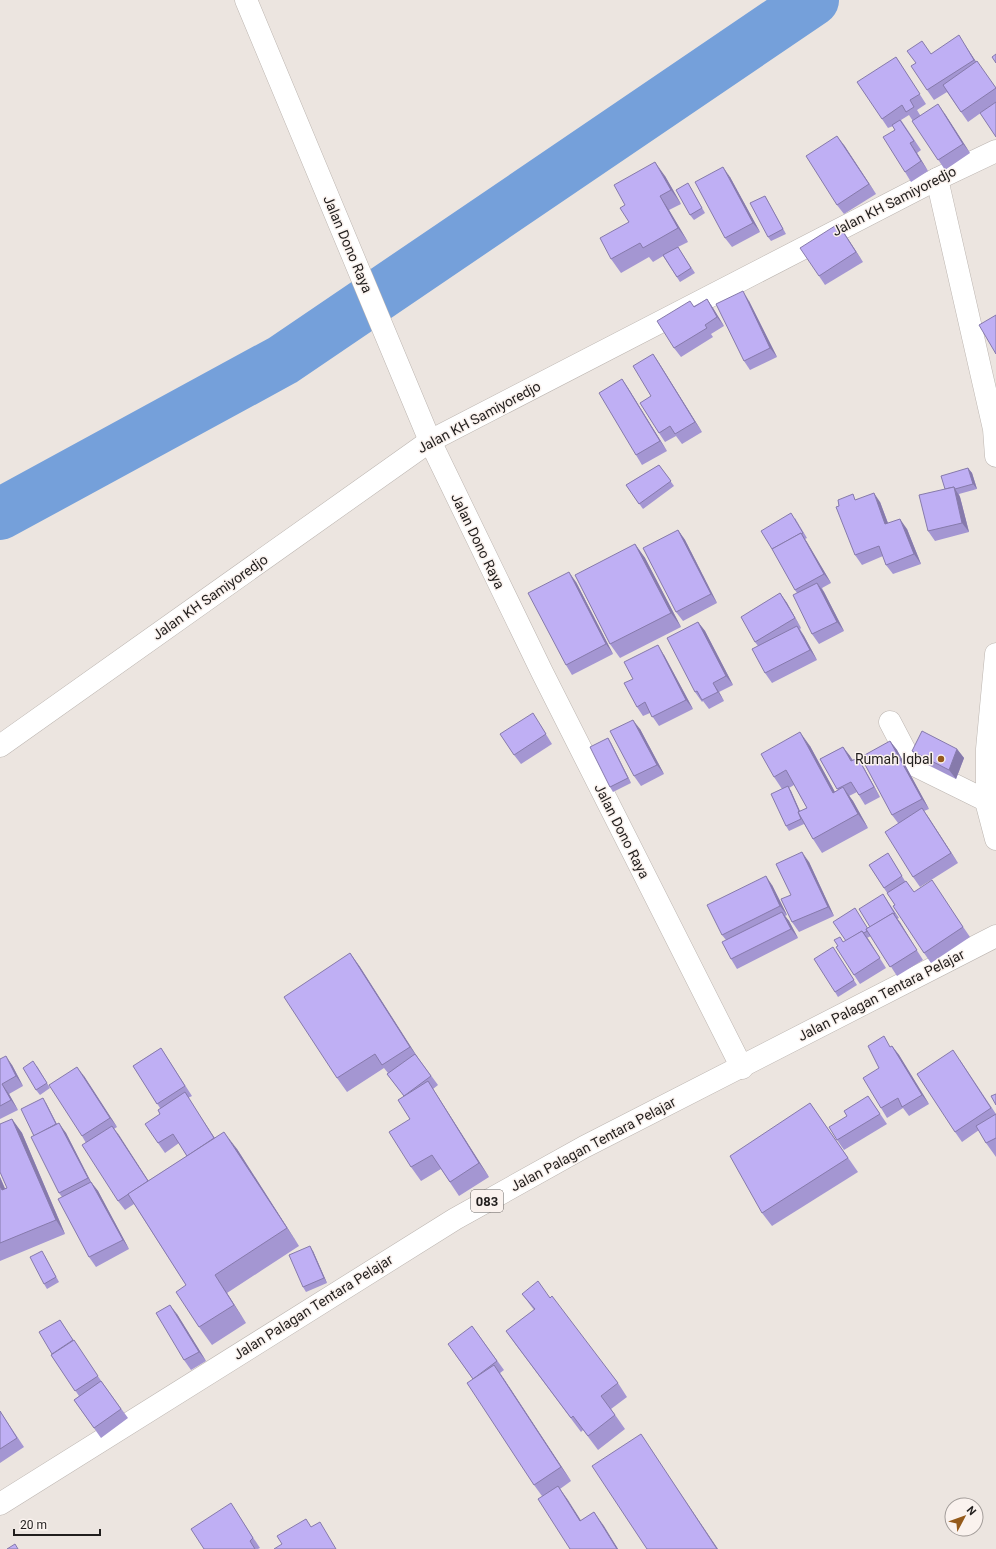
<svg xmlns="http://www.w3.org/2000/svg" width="996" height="1549" viewBox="0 0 996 1549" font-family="Roboto,sans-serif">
<rect width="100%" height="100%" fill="#ece5e0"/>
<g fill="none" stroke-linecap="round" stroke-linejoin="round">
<polyline stroke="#75a0da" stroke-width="52" points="0,514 283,360 813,0"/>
<defs>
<g id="street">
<polyline points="246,0 430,441 542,672 742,1068"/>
<polyline points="937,179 994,429 996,456"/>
<polyline points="996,654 987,749 987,805 996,839"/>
<polyline points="890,722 912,764 987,801"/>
<polyline points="0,746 430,441 937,179 996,151"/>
</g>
<polyline id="primary" points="0,1504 455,1219 584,1147 996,936"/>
</defs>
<use href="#street" stroke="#bcb5b0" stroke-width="23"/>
<use href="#primary" stroke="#bcb5b0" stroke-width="23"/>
<use href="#street" stroke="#fff" stroke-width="22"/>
<use href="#primary" stroke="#fff" stroke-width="22"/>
</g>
<g fill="#a496d2" fill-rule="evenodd">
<polygon points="965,45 976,62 996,88 996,102 968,122 947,92 934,100 927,90"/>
<polygon points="896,57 926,104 917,110 920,115 945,114 970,153 945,170 909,115 901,120 921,150 917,153 928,171 911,182 905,172 895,130 893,126 888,128 882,119"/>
<polygon points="844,145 876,194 844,214 837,205"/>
<polygon points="665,176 681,204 669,210 688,242 678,247 695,273 680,282 663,256 653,262 649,257 621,273 611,259 629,222 625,205"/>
<polygon points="730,177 760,232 732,247 725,238"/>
<polygon points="691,188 705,213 694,220 690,215"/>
<polygon points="765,196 768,201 786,234 771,241 768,237"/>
<polygon points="838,224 863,262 825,285 819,276"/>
<polygon points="707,299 713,308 724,326 711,334 713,337 681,357 674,348 694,306"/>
<polygon points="749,301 777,357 750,370 744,361"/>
<polygon points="653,354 659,363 702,432 682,444 676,436 665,442 659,433 651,396"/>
<polygon points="622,379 628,388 667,451 642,465 636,455"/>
<polygon points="659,465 674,486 643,509 626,485"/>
<polygon points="968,468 972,473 977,489 959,494 960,497 969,532 935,541 928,531 945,489"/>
<polygon points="856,499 880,502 888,523 907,529 921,564 893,574 886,565 883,556 862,565 855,555"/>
<polygon points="795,518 807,538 805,539 831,583 822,588 824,592 844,631 819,644 812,634 797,593 795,590"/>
<polygon points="678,530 685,540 717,603 683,621 676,612"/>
<polygon points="635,544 645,558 681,627 620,658 610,644"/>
<polygon points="576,582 613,654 572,675 566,665"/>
<polygon points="780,593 787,603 801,628 800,629 804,636 817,660 772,683 765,673 758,646 755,642"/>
<polygon points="698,622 705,631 733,685 719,692 724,701 709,709 703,701 702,702 695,692"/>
<polygon points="664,655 693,709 659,726 650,713 643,716 637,707 633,679"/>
<polygon points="539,723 552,744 521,764 514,755"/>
<polygon points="640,729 664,774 641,786 634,776"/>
<polygon points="608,738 611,743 631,783 613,792 610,787"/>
<polygon points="890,741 897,750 929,809 924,811 958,863 920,887 913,877 898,823 892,815"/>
<path d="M810 746 835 792 838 790 820 759 843 747 853 760 858 758 864 768 880 797 865 805 857 792 849 796 853 801 868 828 822 853 813 839 804 824 789 831 786 826 782 789 774 777ZM794 785 807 808 800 811 791 791 789 788Z"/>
<polygon points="957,749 964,758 956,779 918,760 912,751"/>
<polygon points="891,858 905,881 914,892 938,890 970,937 931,963 924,953 895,905 869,865"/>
<polygon points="809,862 834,916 799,932 792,922 791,895"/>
<polygon points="772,885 787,915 785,916 789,921 798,938 737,969 731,959 726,940 722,935"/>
<polygon points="883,894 899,918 897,919 923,960 897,976 871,936 867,938 886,968 860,984 854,975 844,942 870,927"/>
<polygon points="836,952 857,985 838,997 835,992"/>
<polygon points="350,953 360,967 416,1055 438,1085 433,1089 489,1177 459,1196 441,1169 421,1181 411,1167 410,1119 404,1096 387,1074 388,1073 384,1068 347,1092 337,1078"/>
<polygon points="892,1046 899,1055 929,1104 909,1116 903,1108 887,1118 881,1108 879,1068 891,1047"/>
<polygon points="161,1048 192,1096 188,1098 214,1138 237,1149 299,1246 227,1293 246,1323 212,1345 199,1327 186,1285 134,1204 125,1210 118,1201 86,1143 82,1136 84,1076 117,1127 114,1129 148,1181 187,1156 179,1143 165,1153 158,1143 160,1108 133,1066"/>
<polygon points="0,1059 12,1065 23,1086 9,1094 18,1110 0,1119"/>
<polygon points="960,1060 996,1114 996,1157 986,1143 979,1130 962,1142 955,1132"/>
<polygon points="37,1066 50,1088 40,1095 36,1090"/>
<polygon points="868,1096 887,1124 844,1150 837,1140 847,1116"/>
<polygon points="46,1103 57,1124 66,1133 91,1182 98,1191 129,1249 96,1267 89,1257 62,1197 59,1193 34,1136"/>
<polygon points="810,1103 858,1172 772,1226 762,1213"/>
<polygon points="12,1119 22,1133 65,1234 0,1261 0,1177 5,1188 7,1188"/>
<polygon points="313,1251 327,1283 306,1292 303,1287"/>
<polygon points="45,1256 59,1282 47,1289 44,1284"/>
<polygon points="522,1294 550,1298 618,1383 627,1397 611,1409 625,1429 598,1450 583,1430 581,1432 516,1345 506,1331 534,1310"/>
<polygon points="177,1314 206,1361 191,1370 184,1360"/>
<polygon points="60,1320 73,1340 104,1385 128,1418 101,1438 74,1400 79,1396 51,1355 52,1354"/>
<polygon points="472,1326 504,1370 500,1373 571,1481 560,1489 581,1521 594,1512 618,1549 570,1549 542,1496 534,1485 473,1379 455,1354"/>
<polygon points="0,1411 24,1447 0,1463"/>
<polygon points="237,1513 260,1548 258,1549 204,1549"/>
</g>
<g fill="#867aab">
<polygon points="959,35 965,45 981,69 974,60"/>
<polygon points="938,104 945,114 970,153 963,144"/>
<polygon points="837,136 844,145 876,194 869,184"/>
<polygon points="910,143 917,153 928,171 921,161"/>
<polygon points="655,162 665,176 681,204 671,190"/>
<polygon points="723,167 730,177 760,232 753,223"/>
<polygon points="660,196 669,210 688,242 678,228"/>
<polygon points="838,224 845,234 863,262 856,252"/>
<polygon points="743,291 749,301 777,357 770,348"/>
<polygon points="707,299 713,308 724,326 717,317"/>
<polygon points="653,354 659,363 702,432 695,422"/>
<polygon points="622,379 628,388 667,451 660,441"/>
<polygon points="968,468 972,473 977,489 973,484"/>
<polygon points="954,487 960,497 969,532 962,523"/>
<polygon points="874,493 880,502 892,534 885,524"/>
<polygon points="900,519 907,529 921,564 914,554"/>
<polygon points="678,530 685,540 717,603 711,594"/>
<polygon points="801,533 807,542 831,583 824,574"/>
<polygon points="635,544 645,558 681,627 671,613"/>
<polygon points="569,572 576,582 613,654 606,644"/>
<polygon points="817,583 824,592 844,631 837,622"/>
<polygon points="780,593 787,603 801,628"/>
<polygon points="698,622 705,631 733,685 726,676"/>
<polygon points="797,626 804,636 817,660 810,650"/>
<polygon points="658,645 664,655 693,709 686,700"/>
<polygon points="713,683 719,692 724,701 718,692"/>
<polygon points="633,720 640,729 664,774 657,765"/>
<polygon points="800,732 810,746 843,807 833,793"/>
<polygon points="608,738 611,743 631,783 628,778"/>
<polygon points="890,741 897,750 929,809 922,799"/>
<polygon points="843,747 850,756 858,771 851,761"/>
<polygon points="957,749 964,758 956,779 949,770"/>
<polygon points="858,758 864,768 880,797 874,787"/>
<polygon points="788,786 791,791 805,823 802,819"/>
<polygon points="843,787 853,801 868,828 858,814"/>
<polygon points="922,808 929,818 958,863 951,853"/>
<polygon points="802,852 809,862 834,916 828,907"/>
<polygon points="766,876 772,885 787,915 780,906"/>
<polygon points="782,912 789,921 798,938 791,929"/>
<polygon points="893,913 900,922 923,960 917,950"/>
<polygon points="862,931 869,940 886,968 880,958"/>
<polygon points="350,953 360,967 420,1061 410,1047"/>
<polygon points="892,1046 899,1055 929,1104 922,1095"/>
<polygon points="6,1056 12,1065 23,1086 16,1076"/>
<polygon points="77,1067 84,1076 117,1127 110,1118"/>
<polygon points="428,1081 437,1095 489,1177 479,1163"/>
<polygon points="2,1084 9,1094 18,1110 11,1100"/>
<polygon points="185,1092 191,1102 224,1152 217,1143"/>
<polygon points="43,1098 46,1103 61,1133 58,1128"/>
<polygon points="12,1119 22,1133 65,1234 56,1220"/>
<polygon points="59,1123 66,1133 94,1188 88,1178"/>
<polygon points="112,1126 119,1135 155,1191 148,1182"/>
<polygon points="224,1132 237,1149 299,1246 287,1228"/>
<polygon points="0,1177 11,1204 2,1190 0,1186"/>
<polygon points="91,1182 98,1191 129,1249 123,1240"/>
<polygon points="310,1246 313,1251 327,1283 324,1278"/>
<polygon points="215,1275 227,1293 246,1323 234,1305"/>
<polygon points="170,1305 177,1314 206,1361 199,1352"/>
<polygon points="494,1365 504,1379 571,1481 561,1467"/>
<polygon points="641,1434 650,1448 718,1549 717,1549"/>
<polygon points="558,1486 568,1500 590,1535 580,1521"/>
<polygon points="594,1512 604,1526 618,1549 617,1549"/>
</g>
<g fill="#bfaff4" stroke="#867aab">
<polygon points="959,35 974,60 927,90 911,66 916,63 907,51 922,41 931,54"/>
<polygon points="996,54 996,63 992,57"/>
<polygon points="896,57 920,94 910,100 914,107 906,112 902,105 882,119 857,82"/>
<polygon points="977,61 996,88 961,112 943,85"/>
<polygon points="996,102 996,137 980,113"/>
<polygon points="938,104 963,144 938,160 912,121"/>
<polygon points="900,120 914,141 910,143 921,161 905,172 883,137 895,130 892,125"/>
<polygon points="837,136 869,184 837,205 806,156"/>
<polygon points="655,162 671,190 660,196 678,228 643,248 640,243 611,259 600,238 629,222 620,208 625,205 614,185"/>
<polygon points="723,167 753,223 725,238 695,182"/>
<polygon points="688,183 702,208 690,215 676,190"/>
<polygon points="765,196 783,229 768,237 750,203"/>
<polygon points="838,224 856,252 819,276 800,248"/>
<polygon points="678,247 691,268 677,277 663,255"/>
<polygon points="743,291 770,348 744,361 716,304"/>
<polygon points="707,299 717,317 705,325 707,328 674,348 657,321 690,301 694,307"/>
<polygon points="996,315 996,354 979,325"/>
<polygon points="653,354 695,422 675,434 670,426 659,433 640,403 651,396 633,366"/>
<polygon points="622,379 660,441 636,455 599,393"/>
<polygon points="659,465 671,481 639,504 626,485"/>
<polygon points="968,468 973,484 955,489 954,487 945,489 941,476"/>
<polygon points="954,487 962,523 928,531 919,495"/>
<polygon points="874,493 885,524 900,519 914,554 886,565 879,546 855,555 836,507 839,506 838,500 853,494 855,500"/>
<polygon points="791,513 803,533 801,534 801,533 772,549 761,531"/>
<polygon points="678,530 711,594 676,612 643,548"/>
<polygon points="801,533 824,574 795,590 772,549"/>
<polygon points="635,544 671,613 610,644 575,575"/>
<polygon points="569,572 606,644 566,665 528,593"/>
<polygon points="817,583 837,622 812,634 793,595"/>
<polygon points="780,593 795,618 755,642 741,617"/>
<polygon points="698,622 726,676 713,683 718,692 702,700 697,691 695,692 667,638"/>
<polygon points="797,626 810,650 765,673 752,649"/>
<polygon points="658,645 686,700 652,717 645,702 637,707 624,683 633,679 624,662"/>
<polygon points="533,713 546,734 514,755 500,734"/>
<polygon points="633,720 657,765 634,776 610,731"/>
<polygon points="922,731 957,749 949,770 912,751"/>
<polygon points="800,732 833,793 843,787 858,814 813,839 798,812 807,808 786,770 774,777 761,754"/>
<polygon points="608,738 628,778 610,787 590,747"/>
<polygon points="890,741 922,799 892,815 861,757"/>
<polygon points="843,747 851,761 858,758 874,787 859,795 851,782 837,789 820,759"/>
<polygon points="788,786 799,811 798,812 801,819 786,826 771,794"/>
<polygon points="922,808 951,853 913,877 885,832"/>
<polygon points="802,852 828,907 792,922 781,899 791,895 776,864"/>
<polygon points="888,853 902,876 884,888 869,865"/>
<polygon points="766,876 780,906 722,935 707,905"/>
<polygon points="932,880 963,927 924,953 893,906 895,905 887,893 906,881 914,892"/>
<polygon points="883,894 895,914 894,914 893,913 870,927 859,909"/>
<polygon points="855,908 868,929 866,929 867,931 864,933 862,931 846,941 833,922"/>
<polygon points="782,912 791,929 731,959 722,942"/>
<polygon points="893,913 917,950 890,967 866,929"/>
<polygon points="862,931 880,958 854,975 836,947 838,946 834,940 840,937 843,942"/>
<polygon points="833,947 854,980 835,992 814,959"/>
<polygon points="350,953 410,1047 382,1065 375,1054 337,1078 284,997"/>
<polygon points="884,1036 890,1047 892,1046 922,1095 902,1107 898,1098 881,1108 863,1078 879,1068 868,1046"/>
<polygon points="161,1048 185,1086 157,1104 133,1066"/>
<polygon points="953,1050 991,1108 955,1132 917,1074"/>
<polygon points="415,1054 431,1076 404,1096 387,1074"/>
<polygon points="6,1056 16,1076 2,1084 11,1100 0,1106 0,1059"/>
<polygon points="33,1061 47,1083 36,1090 23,1068"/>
<polygon points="77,1067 110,1118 82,1136 49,1085"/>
<polygon points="428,1081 479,1163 450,1182 432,1155 411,1167 389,1132 410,1119 398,1100"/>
<polygon points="185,1092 214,1138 187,1156 173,1134 158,1143 145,1124 160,1114 158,1110"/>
<polygon points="996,1094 996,1105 991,1096"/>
<polygon points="868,1096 880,1114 837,1140 829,1127 847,1116 844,1111"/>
<polygon points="43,1098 56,1124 34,1136 21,1109"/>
<polygon points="810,1103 848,1158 762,1213 730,1156"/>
<polygon points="996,1114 996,1138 986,1143 976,1126"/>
<polygon points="12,1119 56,1220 0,1243 0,1186 2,1190 7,1188 0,1172 0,1124"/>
<polygon points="59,1123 88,1178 59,1193 31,1137"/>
<polygon points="112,1126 148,1181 118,1201 82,1145"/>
<polygon points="224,1132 287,1228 215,1275 234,1305 199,1327 176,1292 186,1285 128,1194"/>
<polygon points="91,1182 123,1240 89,1257 58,1199"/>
<polygon points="310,1246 324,1278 303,1287 289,1255"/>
<polygon points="42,1251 56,1277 44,1284 30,1257"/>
<polygon points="538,1281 550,1298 552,1296 618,1383 601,1396 615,1415 588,1436 573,1416 571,1418 506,1331 535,1309 522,1294"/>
<polygon points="170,1305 199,1352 184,1360 156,1313"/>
<polygon points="60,1320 73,1340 52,1354 39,1332"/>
<polygon points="472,1326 497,1361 473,1379 448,1344"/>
<polygon points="74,1340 98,1376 75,1391 51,1355"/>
<polygon points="494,1365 561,1467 534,1485 467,1383"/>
<polygon points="101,1381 121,1409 94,1428 74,1400"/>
<polygon points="0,1411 17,1438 0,1449"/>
<polygon points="641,1434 717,1549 647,1549 592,1466"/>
<polygon points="558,1486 580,1521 594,1512 617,1549 570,1549 538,1499"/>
<polygon points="231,1503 253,1538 250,1541 255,1549 204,1549 191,1529"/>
<polygon points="306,1519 311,1527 320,1522 336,1549 274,1549 282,1544 277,1536"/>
<polygon points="15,1544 18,1549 7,1549"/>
</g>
<circle fill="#955a1b" stroke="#faf2ee" stroke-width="1.5" cx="941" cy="759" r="4"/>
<g text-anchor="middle" stroke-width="3" stroke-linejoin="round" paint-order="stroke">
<rect fill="#faf2ee" stroke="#625e5c" stroke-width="1" x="471" y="1190" width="32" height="22" rx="3"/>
<g font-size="13" font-weight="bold" fill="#211e1d">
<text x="487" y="1206">083</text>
</g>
<g font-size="14" fill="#211e1d" stroke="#faf2ee">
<text transform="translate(894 201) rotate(-27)" y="5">Jalan KH Samiyoredjo</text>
<text transform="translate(348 244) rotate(67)" y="5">Jalan Dono Raya</text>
<text transform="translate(479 417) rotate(-28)" y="5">Jalan KH Samiyoredjo</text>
<text transform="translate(478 541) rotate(64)" y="5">Jalan Dono Raya</text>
<text transform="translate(210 597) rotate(-35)" y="5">Jalan KH Samiyoredjo</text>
<text transform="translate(622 831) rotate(63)" y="5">Jalan Dono Raya</text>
<text transform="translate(881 995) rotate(-27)" y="5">Jalan Palagan Tentara Pelajar</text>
<text transform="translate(593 1144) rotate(-28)" y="5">Jalan Palagan Tentara Pelajar</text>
<text transform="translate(313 1307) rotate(-32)" y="5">Jalan Palagan Tentara Pelajar</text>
</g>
<g font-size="14" fill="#211e1d" stroke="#faf2ee" text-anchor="end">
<text x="933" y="764">Rumah Iqbal</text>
</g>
</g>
<g transform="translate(964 1517) rotate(49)"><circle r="19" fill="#faf2ee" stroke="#a39d9a"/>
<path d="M0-3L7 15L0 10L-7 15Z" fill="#955a1b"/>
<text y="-6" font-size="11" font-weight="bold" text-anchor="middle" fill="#211e1d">N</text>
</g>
<path d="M14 1529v6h86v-6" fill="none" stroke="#211e1d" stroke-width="2"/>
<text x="20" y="1529" font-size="12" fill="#211e1d" stroke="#faf2ee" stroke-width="3" paint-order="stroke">20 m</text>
</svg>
